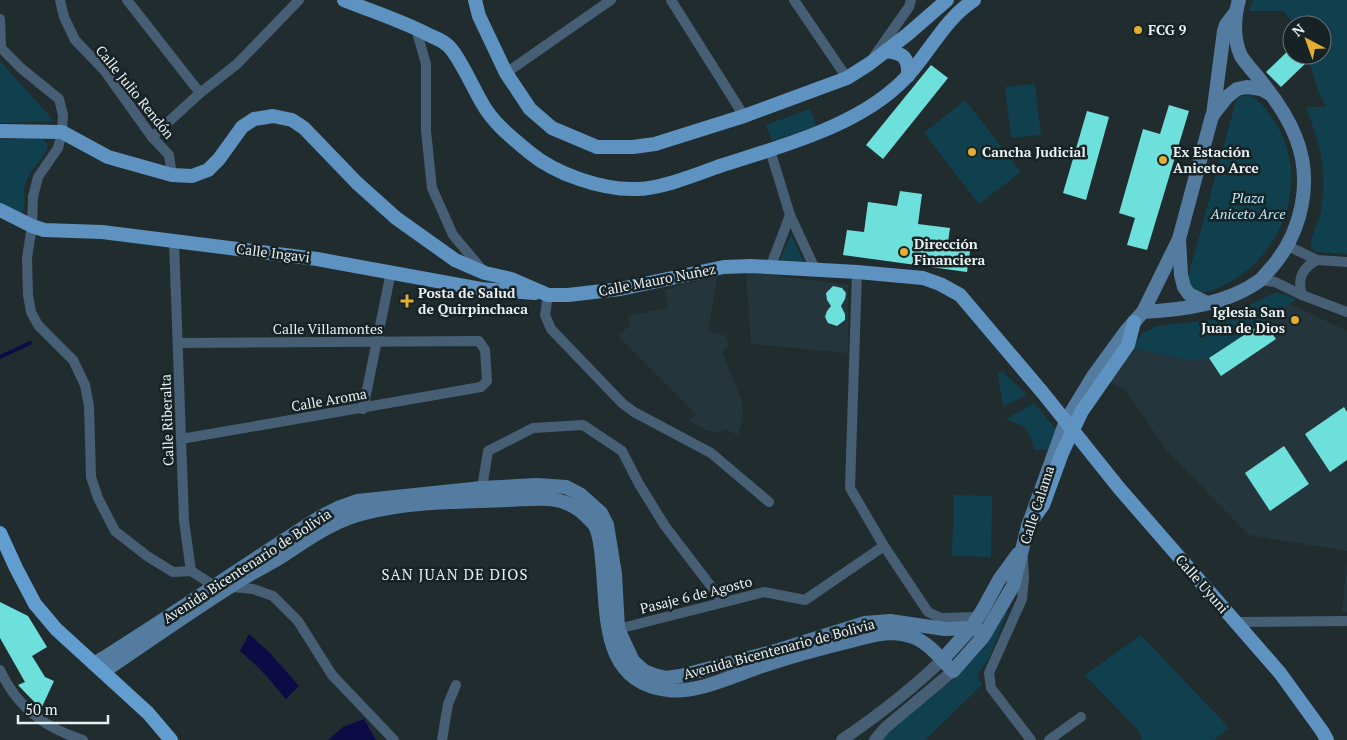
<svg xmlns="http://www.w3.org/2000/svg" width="1347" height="740" viewBox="0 0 1347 740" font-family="'PT Serif',serif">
<rect width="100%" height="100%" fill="#212c2f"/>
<g fill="#24363c">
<polygon points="746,272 848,285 848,353 751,344"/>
<polygon points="718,275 708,331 726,336 729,346 722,351 742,402 743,419 738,435 725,429 720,432 708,431 689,421 696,414 618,336 630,325 628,316 668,308 665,290"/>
<polygon points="1289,303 1347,331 1347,551 1249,535 1168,452 1125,390 1108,382 1132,348 1188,360 1264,322"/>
<polygon points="1347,559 1347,612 1342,612"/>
</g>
<g fill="#10404d">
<path d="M1253 0H1347V254L1317 252 1311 248C1310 236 1319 223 1321 211 1328 168 1320 146 1306 107H1326L1319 93 1307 55H1322V25H1295L1283 11H1249Z"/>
<polygon points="0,61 54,121 0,123"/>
<polygon points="1035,84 1041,135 1011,138 1005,87"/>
<path d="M1248 95C1259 99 1266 109 1272 118 1312 174 1286 252 1228 283 1217 289 1208 294 1196 291L1191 285 1188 277 1236 101 1240 97Z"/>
<polygon points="965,100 1021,172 979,204 924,133"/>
<polygon points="810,109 816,126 772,141 766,125"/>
<path d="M41 138 48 144 47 150C41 160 31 170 26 181 22 191 27 206 22 213L0 205V139Z"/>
<polygon points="791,235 804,262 780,260"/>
<polygon points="1276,292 1297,299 1209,358 1188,360 1132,348 1142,334 1156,326 1222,319"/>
<polygon points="1002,371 1027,395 1003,406 998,375"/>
<path d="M1034 403 1056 429 1048 450H1034C1031 431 1024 424 1005 420Z"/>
<polygon points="954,495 992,496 991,557 952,556"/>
<polygon points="1011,603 989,658 977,675 982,685 925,740 881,740 908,715 955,678 983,649"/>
<polygon points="1141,635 1229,728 1214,740 1142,740 1139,731 1085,675"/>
</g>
<g fill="#0c0b46">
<polygon points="249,634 269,652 299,686 286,699 260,669 240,651"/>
<polygon points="364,719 376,740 328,740 343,727"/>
</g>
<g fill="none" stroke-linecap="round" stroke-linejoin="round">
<polyline stroke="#0c0b46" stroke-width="4" points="0,357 30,343"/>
</g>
<g fill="#6de0dc">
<polygon points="1292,47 1292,55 1302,55 1308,61 1281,87 1266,72"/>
<polygon points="931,65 948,78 883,159 866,145"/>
<polygon points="1169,105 1189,111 1147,250 1127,245 1135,218 1119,213 1143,129 1160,134"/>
<polygon points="1087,111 1109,117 1086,200 1063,193"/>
<polygon points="900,191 922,194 918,224 950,228 948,242 971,245 967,272 843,255 847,230 864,232 868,202 897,206"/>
<polygon points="833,286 842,288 846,293 845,299 841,306 845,314 845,320 837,326 828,323 825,317 827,311 831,306 827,300 826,293"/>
<polygon points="1264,322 1276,339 1221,376 1209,358"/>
<polygon points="1344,407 1347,412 1347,460 1330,472 1305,434"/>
<polygon points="1284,446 1309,484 1270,511 1245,473"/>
<polygon points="0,602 28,616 47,647 32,656 45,677 54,681 41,709 18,685 25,682 0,638"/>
</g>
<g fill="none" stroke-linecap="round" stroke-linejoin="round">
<g stroke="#465f75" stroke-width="10">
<polyline points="60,0 64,17 75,40 104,70 152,137 169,155 172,175"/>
<polyline points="127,0 200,93"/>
<polyline points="671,0 744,116"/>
<polyline points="794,0 847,78"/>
<polyline points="0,19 1,48 22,69 59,99 63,115 62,132 58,148 38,177 33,197 32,226 27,258 28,295 31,312 38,325 73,360 85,385 89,406 91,477 98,498 115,531 147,556 173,572 191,571"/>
<polyline points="416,29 426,64 426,131 432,188 453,235 484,272"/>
<polyline points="875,55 909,7 911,0"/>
<polyline points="506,73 611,0"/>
<polyline points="152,137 200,93 237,64 299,0"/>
<polyline points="770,150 790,215 816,271"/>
<polyline points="174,242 184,521 191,571"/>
<polyline points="1288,246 1317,260 1347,262"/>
<polyline points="770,268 790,215"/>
<polyline points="857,272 850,488 884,546 928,612 941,618 978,617"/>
<polyline points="1260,280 1275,282 1302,295 1347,312"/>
<polyline points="548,295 545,315 551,329 622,403 634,412 711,453 769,502"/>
<path d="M1302 295C1297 279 1302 268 1317 260"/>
<polyline points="178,343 479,341 485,350 487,381 481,387 181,439"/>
<polyline points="363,409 391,272"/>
<polyline points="482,488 488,451 533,428 583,425 622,451 639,484 665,526 723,602"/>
<polyline points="1023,559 1024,578 1022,599 989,673 991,688 1031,740"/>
<polyline points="191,571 213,585 253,589 273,596 298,621 332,675 394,740"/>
<polyline points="1235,622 1347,621"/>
<polyline points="618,629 764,592 805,600 884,546"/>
<path d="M0 670C17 707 45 728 83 740"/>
<polyline points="442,740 448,704 456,685"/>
<polyline points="1049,740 1081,717"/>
</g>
<g stroke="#465f75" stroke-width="12">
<path d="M842 740C877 716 911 690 942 660"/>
<polyline points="875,740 885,728 953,671"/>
</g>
<g stroke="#547ca0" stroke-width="14">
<polyline points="1213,115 1224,31 1226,25 1235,13"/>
<polyline points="1207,303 1189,294 1184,287 1181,275 1179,239 1212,116 1227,97 1237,89 1247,87 1261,89 1270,94"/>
<path d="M1143 312C1182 310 1227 304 1259 281 1264 277 1268 271 1272 267 1302 232 1313 181 1296 138 1288 117 1274 97 1260 80 1254 72 1246 64 1241 56 1233 39 1234 17 1239 0"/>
<polyline points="942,660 971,628 982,611 999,580 1018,554"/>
<path d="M94 664C171 616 246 564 322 516L340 507 357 501 482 488 537 485 566 487 581 495 601 513 607 525 615 574 618 629 633 661 644 671 654 675 666 678 680 676 779 650 865 623 890 621 945 629 971 628 986 632"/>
<path d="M103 672C146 643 188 613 231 586 247 575 264 567 281 557 307 540 334 520 365 513 411 501 460 502 507 500 537 499 563 493 586 516 587 517 593 523 594 524 600 534 601 548 602 560 608 612 599 682 668 690 697 694 737 674 765 665 793 656 822 648 851 641 873 635 891 629 913 637 929 643 941 659 953 671L983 637 1013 586 1028 526 1066 421 1094 375 1126 331 1143 312 1179 239"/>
</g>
<g stroke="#5e93c1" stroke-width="14">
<path d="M344 0C371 11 399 20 425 33 432 37 440 39 446 44 457 51 474 90 482 103 493 123 511 137 529 152 555 174 602 190 636 189 660 189 695 175 717 167 775 148 849 129 895 88 926 62 940 22 974 0"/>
<polyline points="475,0 479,16 506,73 530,109 552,128 597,147 633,147 655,144 744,116 847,78 869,64 908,34 947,0"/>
<path d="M886 51C904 53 909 58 908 76"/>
<polyline points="0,131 62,132 108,157 172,175 192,176 208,170 219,159 242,127 254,119 273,116 292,120 304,128 357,183 396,218 455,260 485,273 511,279 548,295 568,295 620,289 724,267 751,266 857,272 923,278 940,284 960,295 1043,393 1119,488 1280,673 1322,731 1327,740"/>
<polyline points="0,210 32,226 44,230 102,232 317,259 481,289 535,293"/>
<polyline points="1028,526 1043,505 1062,453 1082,411 1128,345 1134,322"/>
</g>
<polyline stroke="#629dd0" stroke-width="14" points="0,533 16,568 35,604 56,629 148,713 171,740"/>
</g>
<g fill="#e2af34" stroke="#172225" stroke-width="2">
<circle cx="1138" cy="30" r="5"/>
<circle cx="972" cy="152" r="5"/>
<circle cx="1163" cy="160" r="5"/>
<circle cx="904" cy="252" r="5"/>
<path d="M404.5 293.5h5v5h5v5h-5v5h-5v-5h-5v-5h5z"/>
<circle cx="1295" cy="320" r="5"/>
</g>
<g text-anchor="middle" stroke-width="5" stroke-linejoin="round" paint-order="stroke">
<g font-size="14" font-weight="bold" fill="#e8eff1" stroke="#172225" text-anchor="start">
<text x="1148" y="35">FCG 9</text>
<text x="982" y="157">Cancha Judicial</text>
<text x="1173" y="157">Ex Estación<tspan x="1173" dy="16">Aniceto Arce</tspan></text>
<text x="914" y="249">Dirección<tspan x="914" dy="16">Financiera</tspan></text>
<text x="418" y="298">Posta de Salud<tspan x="418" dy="16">de Quirpinchaca</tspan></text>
<text x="1285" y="317" text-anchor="end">Iglesia San<tspan x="1285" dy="16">Juan de Dios</tspan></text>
</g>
<g font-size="14" fill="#e8eff1" stroke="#172225">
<text transform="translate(135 92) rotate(51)" y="5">Calle Julio Rendón</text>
<text transform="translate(273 253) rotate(7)" y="5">Calle Ingavi</text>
<text transform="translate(657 280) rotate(-11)" y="5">Calle Mauro Nuñez</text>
<text x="328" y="334">Calle Villamontes</text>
<text transform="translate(329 400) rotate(-10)" y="5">Calle Aroma</text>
<text transform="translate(167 420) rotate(-92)" y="5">Calle Riberalta</text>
<text transform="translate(1037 505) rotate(-72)" y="5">Calle Calama</text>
<text transform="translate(247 566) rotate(-33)" y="5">Avenida Bicentenario de Bolivia</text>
<text transform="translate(1202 584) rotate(49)" y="5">Calle Uyuni</text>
<text transform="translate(696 595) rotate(-14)" y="5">Pasaje 6 de Agosto</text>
<text transform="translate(779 649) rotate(-15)" y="5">Avenida Bicentenario de Bolivia</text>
</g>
<g font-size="14" font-style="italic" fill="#baebfa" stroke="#172225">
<text x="1248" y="203">Plaza<tspan x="1248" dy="16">Aniceto Arce</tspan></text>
</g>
<g font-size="15" letter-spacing="1" fill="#e8eff1" stroke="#172225">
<text x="455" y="580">SAN JUAN DE DIOS</text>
</g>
</g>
<g transform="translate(1307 40) rotate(319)"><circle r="24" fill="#172225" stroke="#6b7477"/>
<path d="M0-4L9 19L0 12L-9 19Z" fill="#e2af34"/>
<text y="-8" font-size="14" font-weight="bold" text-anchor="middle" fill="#e8eff1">N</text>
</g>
<path d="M18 715v8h90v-8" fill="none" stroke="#e8eff1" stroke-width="2.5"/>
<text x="25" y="715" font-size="15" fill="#e8eff1" stroke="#172225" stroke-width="4" paint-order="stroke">50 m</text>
</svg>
